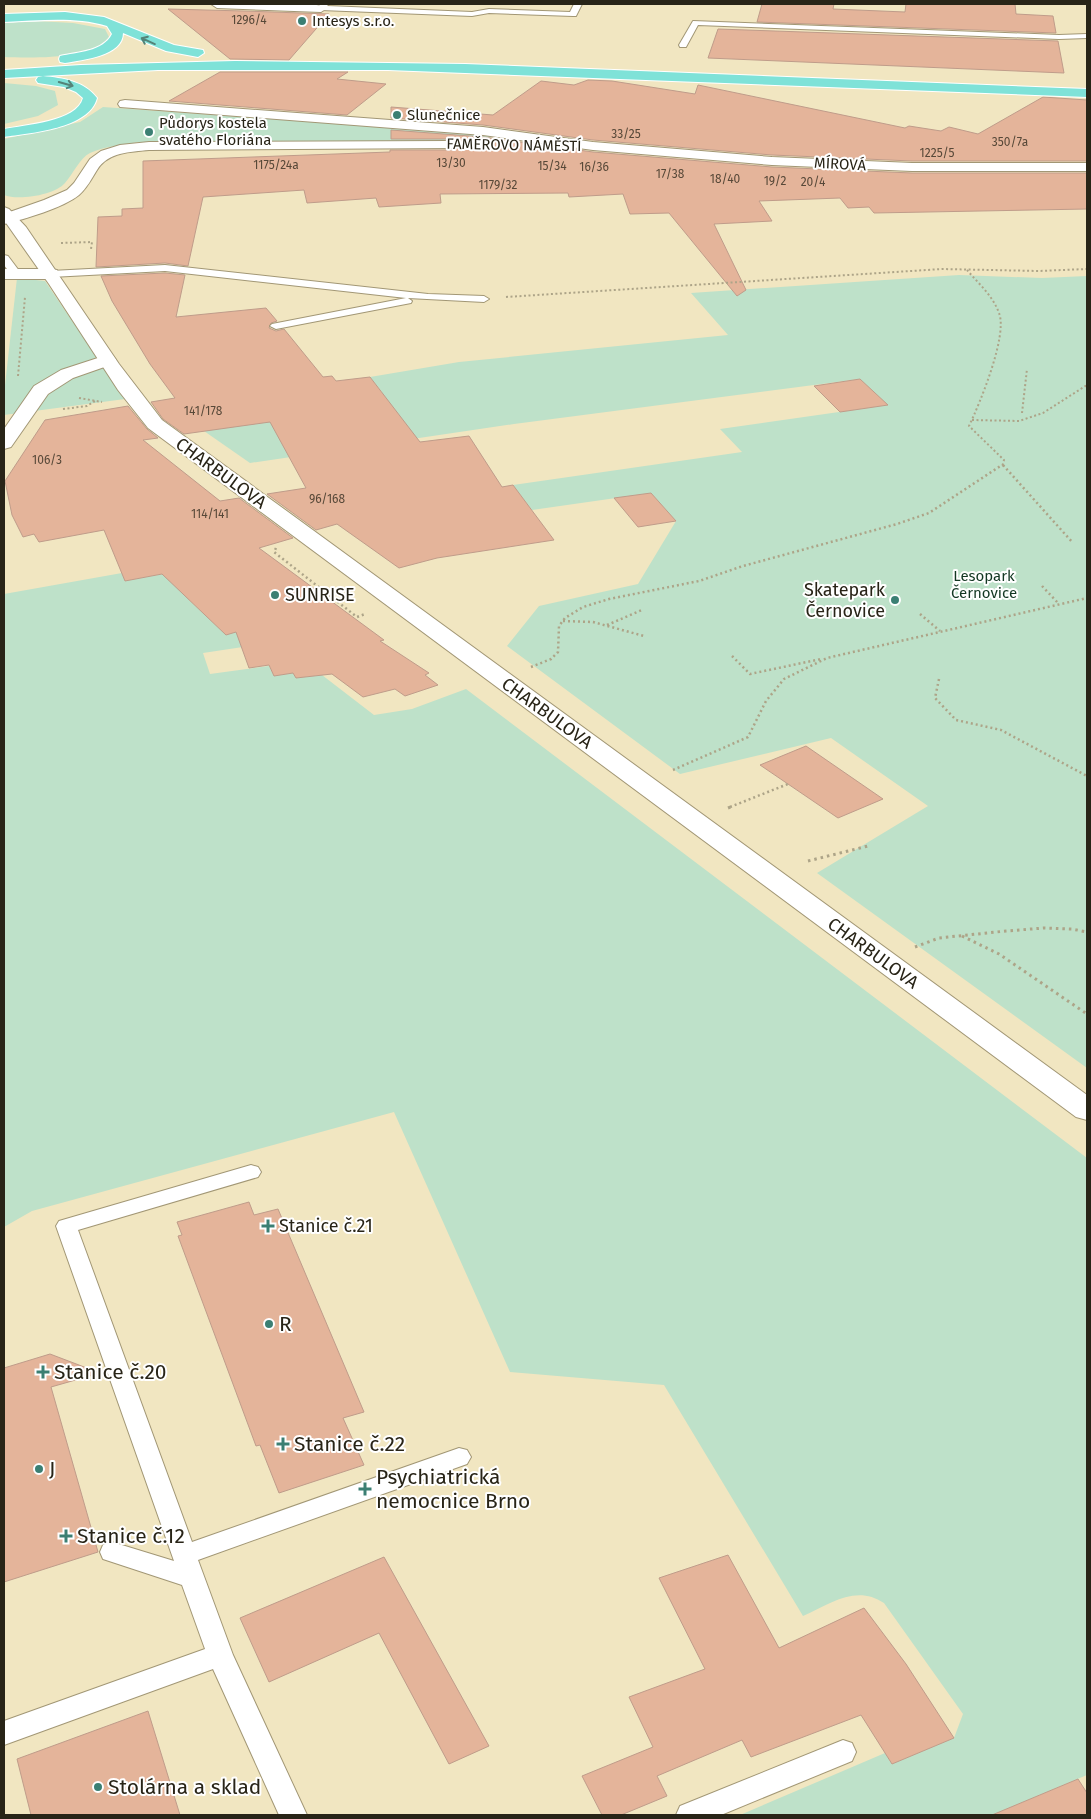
<svg xmlns="http://www.w3.org/2000/svg" width="1091" height="1819" viewBox="0 0 1091 1819" font-family="'Fira Sans',sans-serif">
<rect width="100%" height="100%" fill="#f1e6c1"/>
<g fill="#bee1c9">
<path d="M37 21 73 23 105 29 109 37C94 60 30 58 4 57V22Z"/>
<polygon points="4,83 36,86 55,91 58,105 38,116 4,124"/>
<path d="M103 107 492 135 489 141 139 142C123 145 105 146 90 153 80 158 73 174 65 183 55 195 18 201 4 195V139L80 122Z"/>
<polygon points="959,275 1042,278 1087,276 1087,1068 817,873 928,806 831,738 680,774 507,646 539,606 638,584 676,521 651,493 532,510 513,485 742,452 720,429 888,405 860,379 514,424 250,463 204,431 356,395 382,392 370,377 459,362 728,335 691,293"/>
<polygon points="17,278 45,281 125,399 4,415 4,394"/>
<path d="M196 568 189 600 226 635 284 617 310 637 203 653 210 674 269 666 274 676 293 673 296 678 322 675 374 715 412 709 466 689 1087 1158V1775L992 1815H740L885 1753 892 1764 954 1738 963 1714 884 1603C856 1584 830 1604 803 1616L664 1385 510 1372 394 1112 32 1211 4 1227V594L122 573 125 581Z"/>
</g>
<g fill="#e4b49a" stroke="#bf9c8a">
<polygon points="762,4 834,4 833,9 905,12 906,4 1015,4 1016,14 1053,16 1056,33 757,22"/>
<polygon points="168,9 244,11 329,14 289,60 230,59"/>
<polygon points="718,29 1058,41 1064,73 708,58"/>
<polygon points="220,72 348,72 337,79 386,84 347,115 169,101"/>
<polygon points="588,80 612,81 695,94 698,85 905,128 909,126 941,131 949,127 978,134 1043,97 1087,100 1087,161 912,161 772,155 593,140 483,125 391,118 391,107 493,115 541,81 574,85"/>
<polygon points="391,130 483,137 593,152 772,167 912,173 1087,173 1087,209 874,213 869,207 848,208 840,198 759,201 772,221 714,224 746,290 737,296 669,213 630,214 623,194 569,197 568,193 440,194 441,203 379,207 376,198 307,203 304,190 203,197 188,266 165,263 96,267 98,217 122,216 122,209 143,208 143,161 390,152 390,150 455,150 459,146 457,141 450,139 391,139"/>
<polygon points="165,273 185,275 176,317 266,308 277,321 271,323 269,328 276,331 284,329 323,377 332,376 336,381 370,377 420,442 469,436 502,487 513,485 554,540 437,558 399,568 337,524 316,530 267,494 306,488 270,422 184,434 163,419 151,402 175,398 150,364 112,301 101,276"/>
<polygon points="860,379 888,405 840,412 814,386"/>
<polygon points="128,406 147,429 158,438 143,440 220,501 239,498 293,538 259,548 384,640 380,641 429,673 425,675 438,685 405,696 395,689 363,697 332,674 296,678 293,673 274,676 269,665 249,668 236,632 226,635 162,574 125,581 104,530 39,542 34,534 23,537 12,515 5,481 45,420"/>
<polygon points="651,493 676,521 638,527 614,498"/>
<polygon points="806,746 883,799 838,818 760,765"/>
<polygon points="249,1202 254,1215 278,1209 364,1412 343,1418 364,1465 279,1493 260,1445 256,1446 178,1236 182,1235 177,1222"/>
<polygon points="50,1354 100,1373 51,1387 98,1552 4,1582 4,1368"/>
<polygon points="728,1555 779,1648 864,1608 906,1664 954,1738 892,1764 861,1715 751,1757 742,1740 657,1776 667,1796 621,1815 602,1815 582,1776 653,1747 629,1697 705,1669 659,1578"/>
<polygon points="384,1557 489,1746 449,1764 379,1633 269,1682 240,1618"/>
<polygon points="148,1711 180,1815 31,1815 17,1759"/>
<polygon points="1078,1779 1087,1793 1087,1815 992,1815"/>
</g>
<g fill="none" stroke-linecap="round" stroke-linejoin="round">
<defs>
<g id="service">
<polygon points="321,4 329,4 327,6 472,12 489,9 570,12 574,4 582,4 576,16 573,16 489,13 472,16 321,10 317,8"/>
<polygon points="693,21 1059,35 1087,34 1087,38 1059,39 698,25 686,47 680,47 679,45"/>
<polygon points="4,255 8,256 20,272 21,274 20,276 12,276 4,265"/>
<polygon points="165,265 428,294 484,296 489,299 484,302 408,298 412,301 411,303 276,329 270,326 272,324 406,298 165,271 51,277 46,274 51,271"/>
<polygon points="251,1165 258,1167 261,1172 258,1177 78,1230 192,1542 459,1448 467,1450 471,1457 467,1464 198,1560 233,1655 307,1815 279,1815 213,1669 4,1745 4,1721 205,1649 182,1585 103,1559 100,1552 103,1545 112,1542 174,1561 56,1226 59,1221"/>
<polygon points="843,1740 852,1743 856,1752 852,1761 721,1815 676,1815 680,1806"/>
</g>
<g id="minor">
<path d="M211 4C226 3 321 1 327 8L321 12 217 8Z"/>
<polygon points="125,100 483,127 593,142 772,157 912,163 1087,163 1087,171 912,171 772,165 593,150 483,135 120,107 118,104 120,101"/>
<path d="M450 141 455 142 457 145 455 148 149 150C130 152 108 152 97 170 92 178 87 188 79 195 63 208 25 219 4 224V214L44 200 67 190 74 183 90 159 101 151 120 145 149 142Z"/>
<polygon points="4,269 51,269 57,270 59,274 57,278 51,279 4,279"/>
<polygon points="107,355 113,356 116,360 113,364 73,378 48,394 11,447 4,449 4,429 34,386 61,370"/>
</g>
<polygon id="tertiary" points="4,207 9,209 26,227 119,364 162,420 1087,1095 1087,1120 1076,1117 148,428 118,390 49,284 4,220"/>
<g id="trunk">
<path d="M65 12 104 17 174 45 203 50 204 53 198 57 166 51 123 33C123 56 83 60 65 63L60 62 59 59 60 56C77 52 103 52 112 34L107 26C73 16 38 21 4 22V14Z"/>
<polygon points="235,61 465,64 1087,89 1087,97 388,70 158,70 4,78 4,70 81,65"/>
<path d="M43 76C63 78 84 81 97 98 89 129 30 133 4 137V129C24 125 77 122 83 98L76 92 64 87 38 83 36 80 38 77Z"/>
</g>
</defs>
<use href="#service" stroke="#a29775" stroke-width="2"/>
<use href="#minor" stroke="#a29775" stroke-width="2"/>
<use href="#tertiary" stroke="#a29775" stroke-width="2"/>
<use href="#trunk" stroke="#fff" stroke-width="2"/>
<g stroke="#ada488" stroke-width="2" stroke-dasharray="2 2.5" stroke-linecap="butt">
<polyline points="61,243 92,242 91,249"/>
<path d="M967 270C978 283 993 296 999 313 1008 335 980 403 969 426L1004 460 1002 467"/>
<polyline points="506,297 942,269 1039,271 1087,269"/>
<polyline points="18,376 25,297"/>
<polyline points="79,398 102,402"/>
<polyline points="63,409 87,406 95,401"/>
<polyline points="1022,413 1027,369"/>
<polyline points="972,420 1019,421 1043,413 1087,385"/>
<polyline points="1003,465 1004,467"/>
</g>
<g stroke="#ada488" stroke-width="2.5" stroke-dasharray="2 3" stroke-linecap="butt">
<polyline points="1003,465 1073,543"/>
<polyline points="276,548 274,552 357,617 365,614"/>
<polyline points="1042,586 1059,604"/>
<polyline points="920,614 940,631"/>
<polyline points="563,621 593,622 644,636"/>
<polyline points="607,625 642,610"/>
<polyline points="732,656 750,674 821,659"/>
<polyline points="531,667 551,659 558,652 559,626 565,618 583,607 609,599 699,581 743,566 897,524 929,513 1002,465"/>
<polyline points="939,679 935,698 956,720 1001,730 1087,776"/>
<polyline points="673,770 748,737 766,701 784,679 827,658 1087,598"/>
<polyline points="730,807 788,784"/>
</g>
<g stroke="#ada488" stroke-width="3" stroke-dasharray="2.5 4" stroke-linecap="butt">
<polyline points="728,808 733,806"/>
<polyline points="808,861 868,846"/>
<polyline points="962,936 999,954 1087,1014"/>
<polyline points="915,947 939,938 1006,931 1044,928 1072,929 1087,932"/>
</g>
<use href="#service" fill="#fff" fill-rule="evenodd"/>
<use href="#minor" fill="#fff" fill-rule="evenodd"/>
<use href="#tertiary" fill="#fff" fill-rule="evenodd"/>
<use href="#trunk" fill="#7fe2d8" fill-rule="evenodd"/>
</g>
<defs><path id="oneway-shaft" d="M-6 0H5M1.5-3L5.5 0L1.5 3" fill="none" stroke-width="1.6" stroke-linecap="round" stroke-linejoin="round" transform="scale(1.25)"/></defs>
<g stroke="#548378">
<use href="#oneway-shaft" transform="translate(148 41) rotate(-156)"/>
<use href="#oneway-shaft" transform="translate(66 84) rotate(16)"/>
</g>
<g fill="#3b7f73" stroke="#fff" stroke-width="2">
<circle cx="302" cy="21" r="5"/>
<circle cx="397" cy="115" r="5"/>
<circle cx="149" cy="132" r="5"/>
<circle cx="275" cy="595" r="5"/>
<circle cx="895" cy="600" r="5"/>
<path d="M265.5 1218.5h5v5h5v5h-5v5h-5v-5h-5v-5h5z"/>
<circle cx="269" cy="1324" r="5"/>
<path d="M40.5 1364.5h5v5h5v5h-5v5h-5v-5h-5v-5h5z"/>
<path d="M280.5 1436.5h5v5h5v5h-5v5h-5v-5h-5v-5h5z"/>
<circle cx="39" cy="1469" r="5"/>
<path d="M362.5 1481.5h5v5h5v5h-5v5h-5v-5h-5v-5h5z"/>
<path d="M63.5 1528.5h5v5h5v5h-5v5h-5v-5h-5v-5h5z"/>
<circle cx="98" cy="1787" r="5"/>
</g>
<g text-anchor="middle" stroke-width="4" stroke-linejoin="round" paint-order="stroke">
<g font-size="12" fill="#574838">
<text x="249" y="24">1296/4</text>
<text x="626" y="138">33/25</text>
<text x="1010" y="146">350/7a</text>
<text x="937" y="157">1225/5</text>
<text x="451" y="167">13/30</text>
<text x="276" y="169">1175/24a</text>
<text x="552" y="170">15/34</text>
<text x="594" y="171">16/36</text>
<text x="670" y="178">17/38</text>
<text x="725" y="183">18/40</text>
<text x="775" y="185">19/2</text>
<text x="813" y="186">20/4</text>
<text x="498" y="189">1179/32</text>
<text x="203" y="415">141/178</text>
<text x="47" y="464">106/3</text>
<text x="327" y="503">96/168</text>
<text x="210" y="518">114/141</text>
</g>
<g font-size="15" fill="#282417" stroke="#fff" text-anchor="start">
<text x="312" y="26">Intesys s.r.o.</text>
<text x="407" y="120">Slunečnice</text>
<text x="159" y="128">Půdorys kostela<tspan x="159" dy="17">svatého Floriána</tspan></text>
</g>
<g font-size="15" fill="#282417" stroke="#fff">
<text transform="translate(514 145) rotate(1)" y="5">FAMĚROVO NÁMĚSTÍ</text>
<text transform="translate(840 164) rotate(3)" y="5">MÍROVÁ</text>
</g>
<g font-size="15" fill="#123722" stroke="#fff">
<text x="984" y="581">Lesopark<tspan x="984" dy="17">Černovice</tspan></text>
</g>
<g font-size="18" fill="#282417" stroke="#fff">
<text transform="translate(221 473) rotate(36)" y="6">CHARBULOVA</text>
<text transform="translate(547 713) rotate(36)" y="6">CHARBULOVA</text>
<text transform="translate(873 953) rotate(36)" y="6">CHARBULOVA</text>
</g>
<g font-size="18" fill="#282417" stroke="#fff" text-anchor="start">
<text x="885" y="596" text-anchor="end">Skatepark<tspan x="885" dy="21">Černovice</tspan></text>
<text x="285" y="601">SUNRISE</text>
<text x="279" y="1232">Stanice č.21</text>
</g>
<g font-size="21" fill="#282417" stroke="#fff" text-anchor="start">
<text x="279" y="1331">R</text>
<text x="54" y="1379">Stanice č.20</text>
<text x="294" y="1451">Stanice č.22</text>
<text x="49" y="1476">J</text>
<text x="376" y="1484">Psychiatrická<tspan x="376" dy="24">nemocnice Brno</tspan></text>
<text x="77" y="1543">Stanice č.12</text>
<text x="108" y="1794">Stolárna a sklad</text>
</g>
</g>
<rect width="1091" height="1819" fill="none" stroke="#282417" stroke-width="10"/>
</svg>
